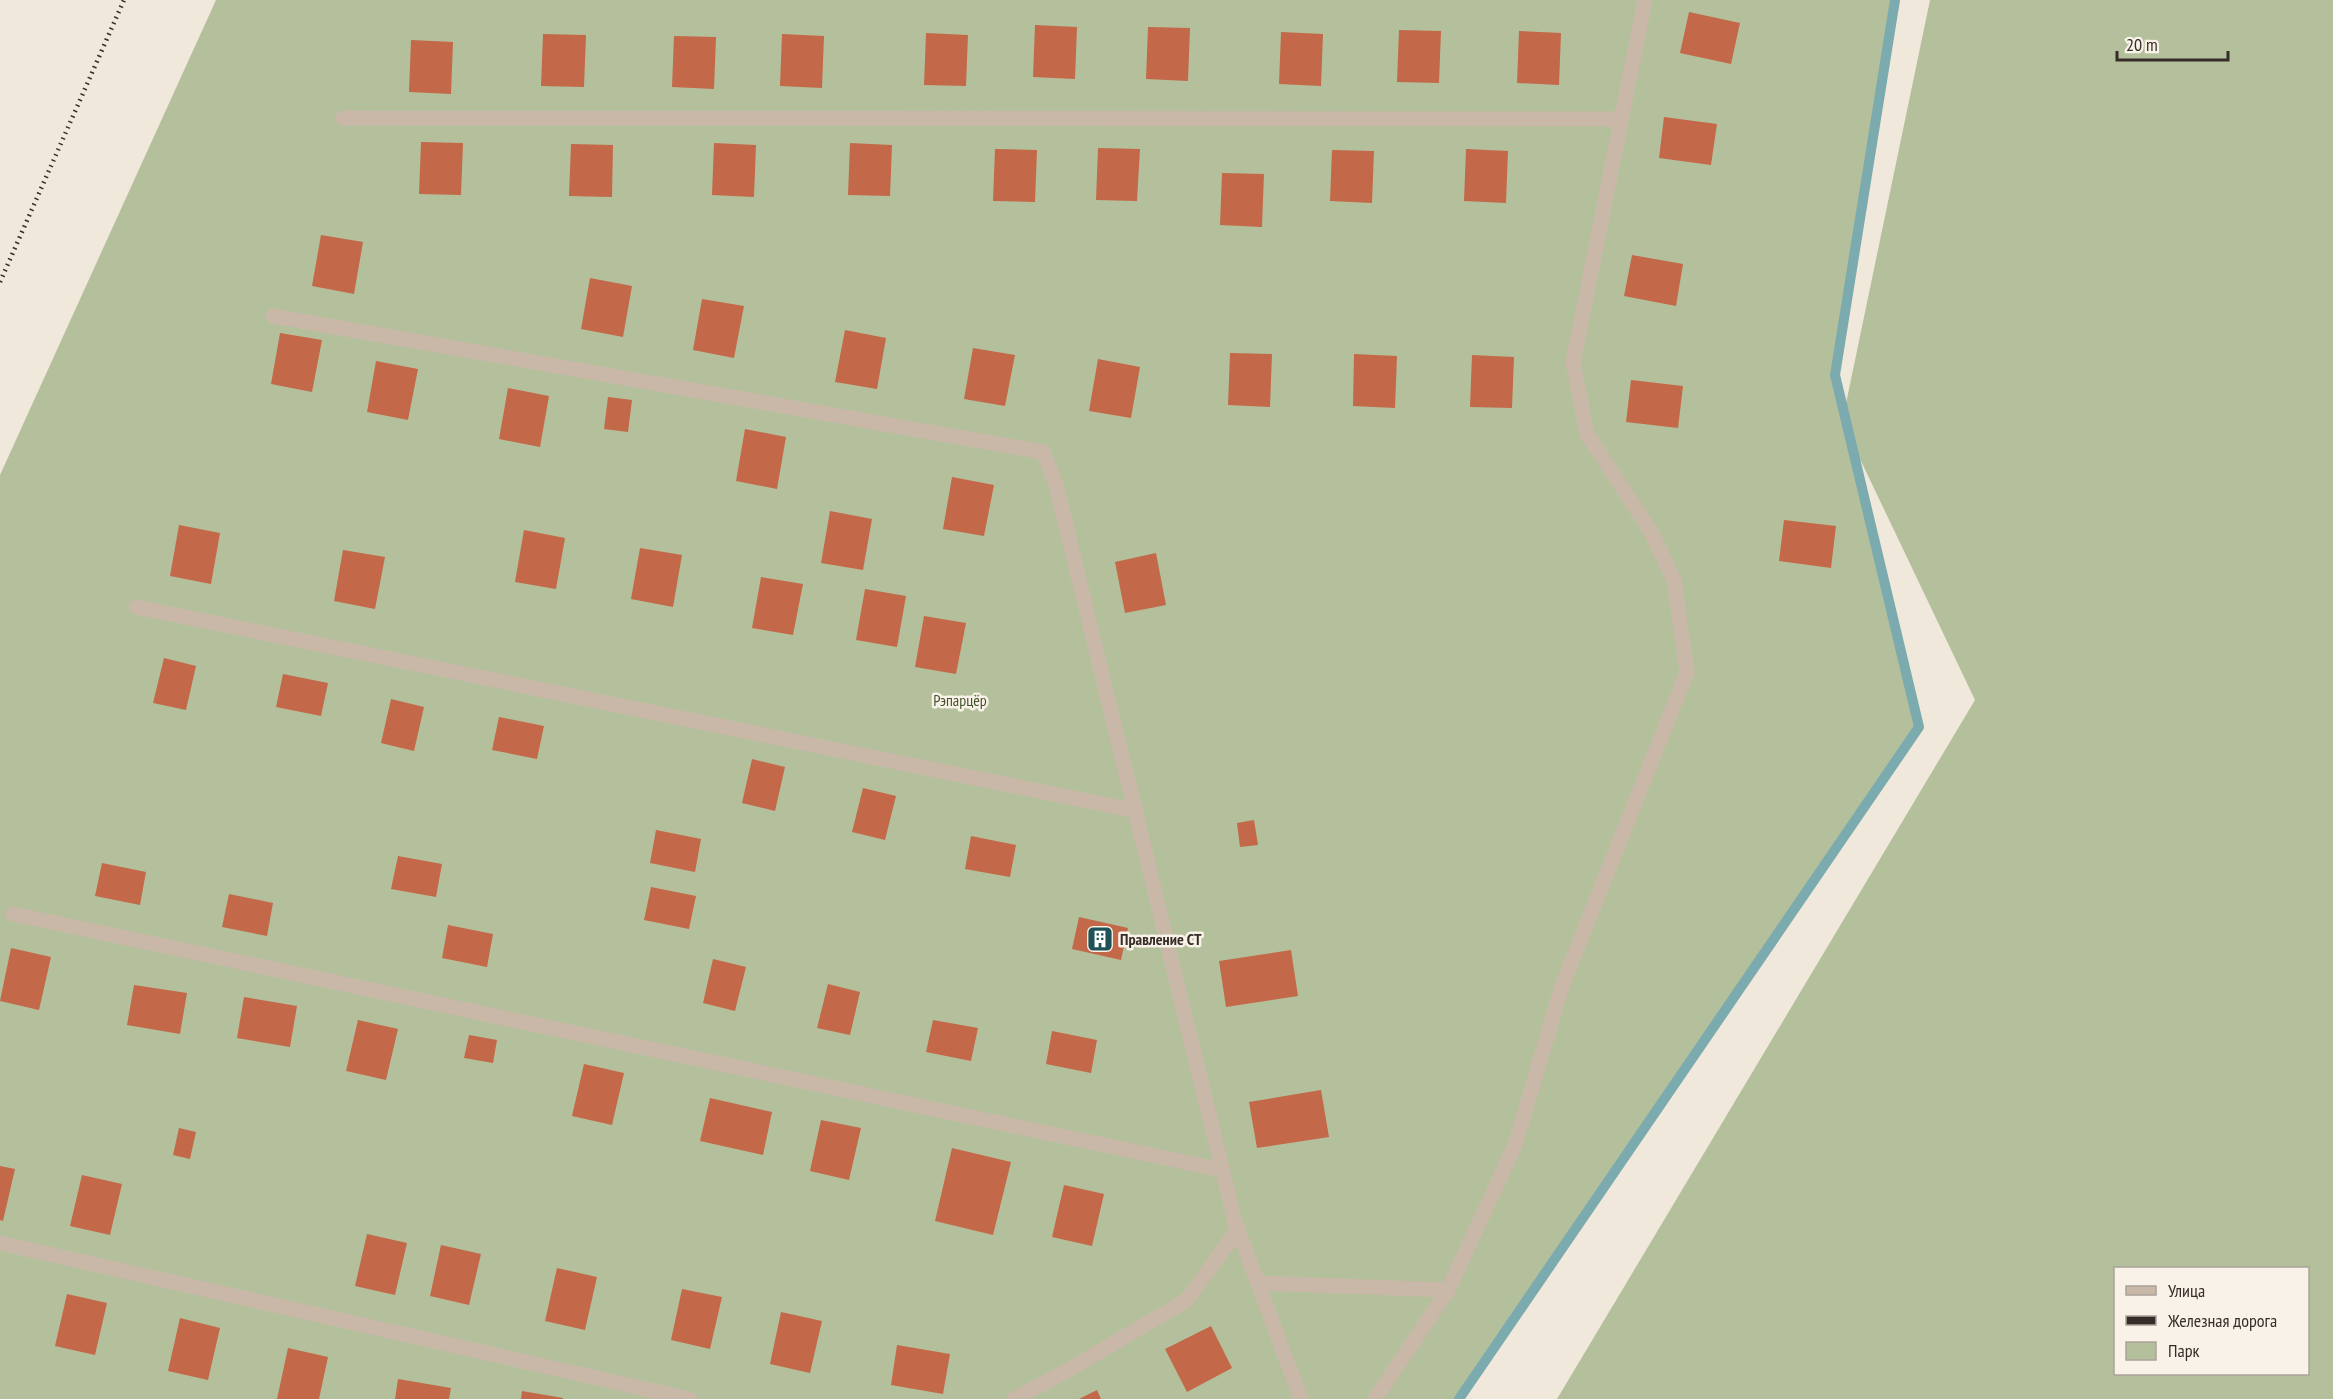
<svg xmlns="http://www.w3.org/2000/svg" width="2333" height="1399" viewBox="0 0 2333 1399" font-family="'PT Sans Narrow',sans-serif">
<rect width="100%" height="100%" fill="#f1e8dc"/>
<path fill="#b4c09c" fill-rule="evenodd" d="M216 0H1895L1835 375 1844 413 1930 0H2333V1399H1557L1975 700 1850 438 1919 727 1459 1399H0V475ZM2116 1268H2308V1374H2116Z"/>
<g fill="none" stroke-linecap="round" stroke-linejoin="round">
<polyline stroke="#7babae" stroke-width="10" points="1459,1399 1919,727 1835,375 1895,0"/>
</g>
<g fill="#c36848">
<polygon points="1689,12 1740,23 1731,64 1680,53"/>
<polygon points="1035,25 1077,27 1075,79 1033,77"/>
<polygon points="1148,27 1190,28 1188,81 1146,79"/>
<polygon points="1399,30 1441,31 1439,83 1397,82"/>
<polygon points="1519,31 1561,33 1559,85 1517,83"/>
<polygon points="1281,32 1323,34 1321,86 1279,84"/>
<polygon points="926,33 968,35 966,86 924,85"/>
<polygon points="543,34 586,35 584,87 541,86"/>
<polygon points="782,34 824,36 822,88 780,86"/>
<polygon points="674,36 716,37 714,89 672,87"/>
<polygon points="411,40 453,42 451,94 409,92"/>
<polygon points="1664,117 1717,124 1711,165 1659,158"/>
<polygon points="421,142 463,143 461,195 419,194"/>
<polygon points="714,143 756,145 754,197 712,195"/>
<polygon points="850,143 892,145 890,196 848,195"/>
<polygon points="571,144 613,145 612,197 569,196"/>
<polygon points="1098,148 1140,149 1137,201 1096,200"/>
<polygon points="995,149 1037,150 1035,202 993,201"/>
<polygon points="1466,149 1508,151 1506,203 1464,201"/>
<polygon points="1332,150 1374,151 1372,203 1330,201"/>
<polygon points="1222,173 1264,174 1262,227 1220,225"/>
<polygon points="321,235 363,242 354,294 312,286"/>
<polygon points="1632,255 1683,264 1676,306 1624,296"/>
<polygon points="590,278 632,286 623,337 581,329"/>
<polygon points="702,299 744,306 734,358 693,350"/>
<polygon points="845,330 886,338 877,389 835,382"/>
<polygon points="280,333 322,340 312,392 271,384"/>
<polygon points="973,348 1015,355 1005,406 964,399"/>
<polygon points="1230,353 1272,354 1270,407 1228,405"/>
<polygon points="1354,354 1397,356 1395,408 1353,406"/>
<polygon points="1472,355 1514,357 1512,408 1470,407"/>
<polygon points="1098,359 1140,367 1131,418 1089,411"/>
<polygon points="376,361 418,369 408,420 367,412"/>
<polygon points="1631,380 1683,386 1678,428 1626,422"/>
<polygon points="508,388 549,396 540,447 499,439"/>
<polygon points="608,397 632,400 628,432 604,429"/>
<polygon points="745,429 786,437 777,489 736,481"/>
<polygon points="952,477 994,485 984,536 943,529"/>
<polygon points="830,511 872,519 863,570 821,563"/>
<polygon points="1784,520 1836,526 1831,568 1779,561"/>
<polygon points="179,525 220,533 211,584 170,576"/>
<polygon points="524,530 565,538 556,589 515,582"/>
<polygon points="640,548 682,555 673,607 631,599"/>
<polygon points="343,550 385,557 375,609 334,601"/>
<polygon points="1156,553 1166,605 1125,613 1115,562"/>
<polygon points="761,577 803,584 793,635 752,628"/>
<polygon points="865,589 906,596 897,647 856,640"/>
<polygon points="924,616 966,623 956,674 915,667"/>
<polygon points="164,658 196,666 186,710 153,703"/>
<polygon points="283,674 328,683 321,716 276,707"/>
<polygon points="391,699 424,707 414,751 381,743"/>
<polygon points="499,717 544,726 537,759 492,750"/>
<polygon points="752,759 785,767 775,811 742,803"/>
<polygon points="863,788 896,796 885,840 852,832"/>
<polygon points="1254,820 1258,845 1240,847 1237,823"/>
<polygon points="656,830 701,839 695,872 650,863"/>
<polygon points="971,836 1016,845 1010,877 965,869"/>
<polygon points="398,856 442,864 436,897 391,889"/>
<polygon points="102,863 146,872 140,905 95,896"/>
<polygon points="651,887 696,896 689,929 644,920"/>
<polygon points="229,894 273,903 267,936 222,927"/>
<polygon points="1079,917 1128,928 1121,960 1072,949"/>
<polygon points="448,925 493,934 487,967 442,958"/>
<polygon points="11,948 51,957 39,1010 0,1001"/>
<polygon points="1291,950 1298,996 1226,1007 1219,961"/>
<polygon points="713,959 746,967 735,1011 703,1003"/>
<polygon points="828,984 860,992 850,1035 817,1028"/>
<polygon points="134,985 187,993 180,1034 127,1025"/>
<polygon points="244,997 297,1006 290,1047 237,1038"/>
<polygon points="358,1020 398,1029 386,1080 346,1071"/>
<polygon points="933,1020 978,1028 971,1061 926,1052"/>
<polygon points="1052,1031 1097,1040 1091,1073 1046,1064"/>
<polygon points="469,1035 497,1040 493,1063 464,1058"/>
<polygon points="584,1064 624,1073 612,1125 572,1116"/>
<polygon points="1321,1090 1329,1137 1257,1148 1249,1102"/>
<polygon points="710,1098 772,1112 763,1155 700,1141"/>
<polygon points="821,1120 861,1128 849,1180 810,1171"/>
<polygon points="179,1128 196,1132 190,1159 173,1155"/>
<polygon points="952,1148 1011,1162 993,1235 935,1221"/>
<polygon points="0,1166 15,1169 3,1221 0,1220"/>
<polygon points="82,1175 122,1184 110,1235 70,1226"/>
<polygon points="1064,1185 1104,1194 1092,1246 1052,1237"/>
<polygon points="367,1234 407,1243 395,1295 355,1286"/>
<polygon points="441,1245 481,1254 469,1305 430,1296"/>
<polygon points="557,1268 597,1277 585,1330 545,1321"/>
<polygon points="682,1289 722,1297 710,1349 671,1340"/>
<polygon points="67,1294 107,1303 95,1355 55,1346"/>
<polygon points="781,1312 822,1321 810,1373 770,1364"/>
<polygon points="180,1318 220,1328 208,1380 168,1371"/>
<polygon points="1211,1326 1232,1368 1187,1392 1165,1349"/>
<polygon points="897,1345 950,1354 943,1394 891,1385"/>
<polygon points="288,1348 328,1357 319,1399 277,1399"/>
<polygon points="398,1379 451,1388 449,1399 395,1399"/>
<polygon points="1097,1390 1101,1399 1079,1399"/>
<polygon points="522,1391 563,1398 563,1399 521,1399"/>
</g>
<g fill="none" stroke-linecap="round" stroke-linejoin="round">
<g stroke="#c9b8a8" stroke-width="15">
<polyline points="343,118 1621,119"/>
<polyline points="273,316 1043,452 1056,485"/>
<polyline points="136,607 1137,811"/>
<polyline points="13,914 1222,1170"/>
<polyline points="0,1243 690,1399"/>
<polyline points="1258,1283 1448,1290"/>
<polyline points="1014,1399 1065,1372 1187,1300 1238,1229"/>
</g>
<g stroke="#c9b8a8" stroke-width="15">
<polyline points="1056,485 1235,1222 1301,1399"/>
<polyline points="1375,1399 1448,1290 1515,1145 1562,986 1687,672 1674,580 1650,530 1587,434 1573,362 1645,0"/>
</g>
<polyline stroke="#362d28" stroke-width="4.5" stroke-dasharray="1.5 4.5" stroke-linecap="butt" points="0,282 124,0"/>
</g>
<defs>
<symbol id="building-square" viewBox="-11 -11 22 22"><rect x="-9" y="-9" width="18" height="18" rx="4" fill="#1f5257" stroke="#f9f2e8"/><path d="M-4-6H4V6H1V3H-1V6H-4ZM-2.5-4.3h1.7v1.8h-1.7ZM.8-4.3h1.7v1.8H.8ZM-2.5-1h1.7V.8h-1.7ZM.8-1h1.7V.8H.8Z" fill="#fff"/></symbol>
</defs>
<g fill-rule="evenodd">
<use href="#building-square" x="1085" y="924" width="30" height="30"/>
</g>
<g text-anchor="middle" stroke-width="5" stroke-linejoin="round" paint-order="stroke">
<g font-size="16" fill="#45542c" stroke="#f9f2e8">
<text x="960" y="706">Рэпарцёр</text>
</g>
<g font-size="16" font-weight="bold" fill="#362d28" stroke="#f9f2e8" text-anchor="start">
<text x="1120" y="945">Правление СТ</text>
</g>
</g>
<rect x="2114" y="1267" width="195" height="108" fill="#f9f2e8" stroke="#aba39b" stroke-width="1.5"/>
<rect x="2126" y="1286" width="30" height="9" fill="#c9b8a8" stroke="#aba39b" stroke-width="1.5"/>
<text x="2168" y="1297" font-size="18" fill="#362d28">Улица</text>
<rect x="2126" y="1316" width="30" height="9" fill="#362d28" stroke="#aba39b" stroke-width="1.5"/>
<text x="2168" y="1327" font-size="18" fill="#362d28">Железная дорога</text>
<rect x="2126" y="1342" width="30" height="18" fill="#b4c09c" stroke="#aba39b" stroke-width="1.5"/>
<text x="2168" y="1357" font-size="18" fill="#362d28">Парк</text>
<path d="M2117 51v9h111v-9" fill="none" stroke="#362d28" stroke-width="3"/>
<text x="2126" y="51" font-size="18" fill="#362d28" stroke="#f9f2e8" stroke-width="4.5" paint-order="stroke">20 m</text>
</svg>
